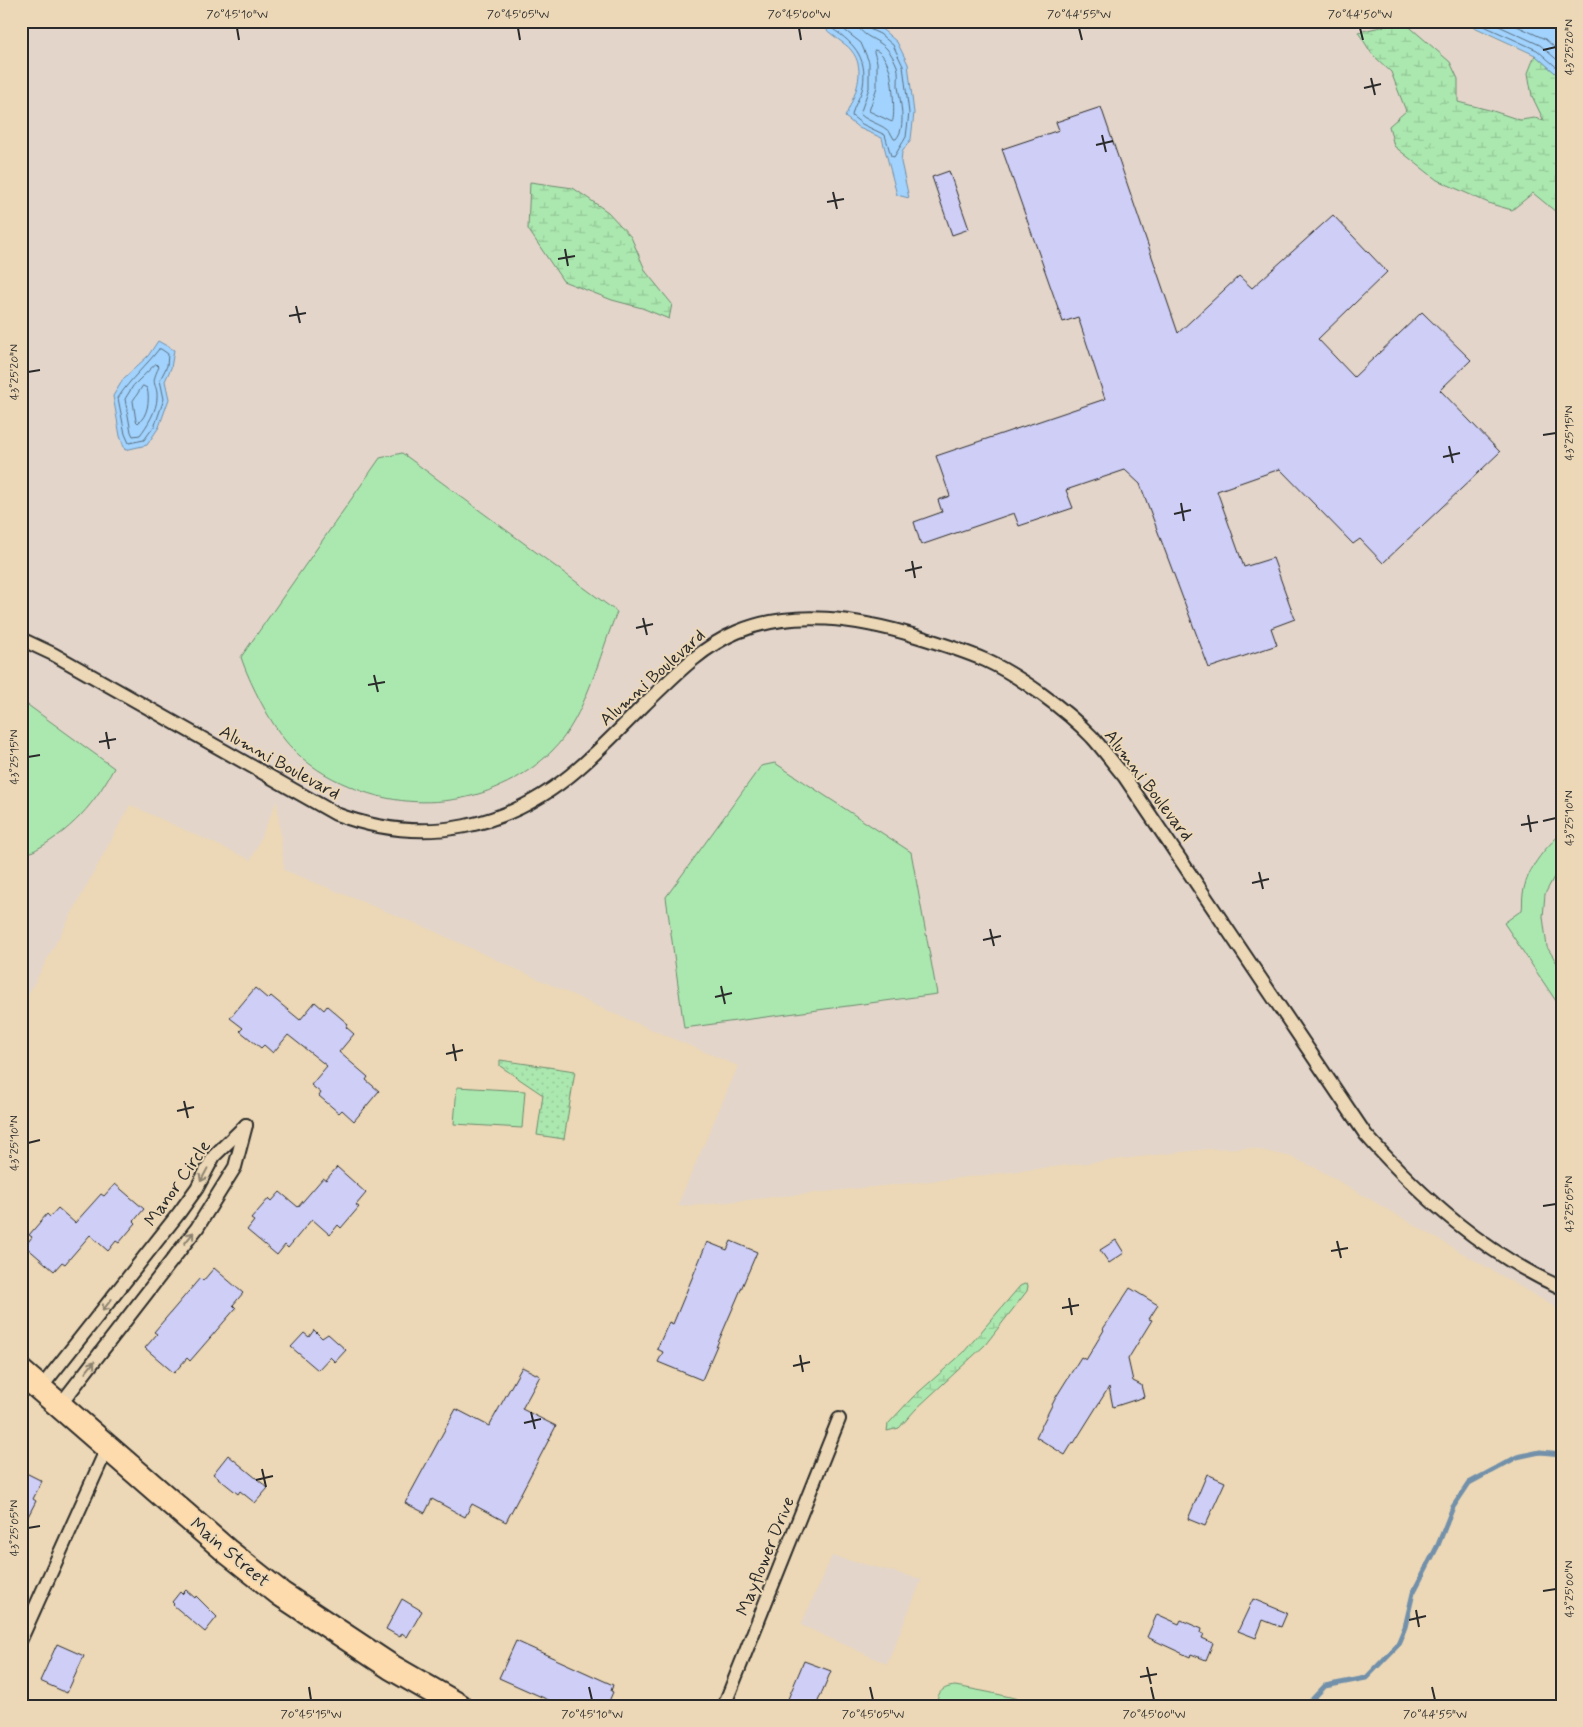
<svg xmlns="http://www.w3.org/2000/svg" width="1583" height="1727" viewBox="0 0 1583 1727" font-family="Mynerve,sans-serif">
<defs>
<pattern id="wetland-marsh" width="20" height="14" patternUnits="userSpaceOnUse" patternTransform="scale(1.25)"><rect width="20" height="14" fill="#abe8af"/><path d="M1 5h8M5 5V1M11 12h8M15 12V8" fill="none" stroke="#93c797"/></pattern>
<pattern id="park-dots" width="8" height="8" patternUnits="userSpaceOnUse" patternTransform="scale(1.25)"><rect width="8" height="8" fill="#abe8af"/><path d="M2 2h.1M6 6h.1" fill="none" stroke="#93c797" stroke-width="1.8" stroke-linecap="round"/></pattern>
</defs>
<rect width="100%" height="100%" fill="#ecd8b6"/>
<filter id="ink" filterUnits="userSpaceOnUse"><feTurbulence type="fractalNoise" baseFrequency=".02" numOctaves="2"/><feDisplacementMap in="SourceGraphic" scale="10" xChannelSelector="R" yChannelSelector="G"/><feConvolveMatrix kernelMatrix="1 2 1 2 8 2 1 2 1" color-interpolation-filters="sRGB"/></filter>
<g filter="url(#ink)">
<g fill="#e3d5ca">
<polygon points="21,21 1457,21 1531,54 1562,76 1562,1311 1316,1168 1288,1156 1249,1148 1208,1149 950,1179 699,1205 677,1206 738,1066 610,1012 429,929 284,870 277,801 251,860 130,805 21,1008"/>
<polygon points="832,1556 922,1579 887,1664 801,1625"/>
</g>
<g fill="#abe8af" stroke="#6b8a6d">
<path d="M402 453 617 612C599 655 586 717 552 751 499 803 416 816 349 786 327 777 306 764 290 746 272 727 249 682 241 657L380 458Z"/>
<path d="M21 700 114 768C91 810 65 837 21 857Z"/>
<polygon points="775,763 911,852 937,994 684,1028 666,897 761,766"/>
<path d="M1562 833V864L1556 873 1545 894 1543 917 1547 947 1562 971V1010L1504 923 1522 910C1523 905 1522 899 1523 894 1526 871 1544 848 1562 833Z"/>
<polygon points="457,1087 525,1091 522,1128 454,1124"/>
<path d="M955 1686C984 1691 1014 1697 1043 1706H935C939 1692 940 1688 955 1686Z"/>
</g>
<g fill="url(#wetland-marsh)" stroke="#6b8a6d">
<polygon points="1404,22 1450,62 1458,79 1458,102 1493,111 1520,120 1535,118 1544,121 1532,96 1528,73 1535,55 1562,79 1562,217 1533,193 1512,210 1491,204 1437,180 1394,146 1389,126 1406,111 1391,72 1372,54 1358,32"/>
<polygon points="530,182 573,188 608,212 631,237 646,272 672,304 669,319 642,308 612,300 563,281 528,229"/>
<polygon points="1027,1283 1028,1286 1027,1291 985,1345 916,1409 899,1428 887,1431 888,1424 912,1398 963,1353 1020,1286"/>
</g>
<polygon fill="url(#park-dots)" stroke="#6b8a6d" points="500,1060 575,1071 564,1139 537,1135 543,1095 500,1066"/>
<g fill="#a1d3fe" stroke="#7290aa">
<path d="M821 21H863L883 30 897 42 908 64 914 113 911 139 902 152 901 162 909 198 897 195 882 138 859 128 845 117C854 97 868 70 851 50 848 46 843 43 839 40 831 33 825 31 821 21Z"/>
<polygon points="1461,21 1562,21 1562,79 1535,55"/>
<polygon points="158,341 174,350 171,368 165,381 169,399 159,427 147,445 125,450 120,436 113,396 124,378 148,356"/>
</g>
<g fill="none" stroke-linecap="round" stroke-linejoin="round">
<g stroke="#5a6e7f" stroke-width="1">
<path d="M826 21 828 26C852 41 868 56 863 86 861 97 853 106 852 116L862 124 885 135 891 156 894 157 906 137 909 113 903 66 893 45 880 34 865 27 863 21"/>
<path d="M833 21 861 43 869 62V88L860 114C870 124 888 124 894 139H896C907 127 900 101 898 86 898 79 899 72 897 66 895 61 891 53 887 49 878 38 858 37 857 21"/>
<polyline points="1473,21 1537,50 1562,72"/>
<polyline points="1488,21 1540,45 1562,64"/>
<polyline points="1506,21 1545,39 1562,54"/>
<path d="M875 50C882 52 886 60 889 68 892 75 896 117 892 122L869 111 877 87V62L874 52Z"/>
<path d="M159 349H161L168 354 167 366 160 380 164 399 155 425 144 440 129 443 125 434 118 398C130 379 146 366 159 349Z"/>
<path d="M156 364 159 367C149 387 158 382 157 398 157 410 147 426 140 435L133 436 131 432 125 399 133 386Z"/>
<path d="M143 386 147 388C150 399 148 416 138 423L136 421 133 401Z"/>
</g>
<polyline stroke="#7290aa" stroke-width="5" points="1306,1706 1325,1686 1366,1678 1397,1646 1405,1627 1413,1593 1438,1545 1453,1507 1469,1483 1517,1457 1540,1452 1562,1454"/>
</g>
<g fill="#cecef7" stroke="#2b2b2b">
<polygon points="1101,107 1178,333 1239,276 1252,288 1333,215 1387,272 1318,339 1354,377 1422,312 1471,360 1440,390 1500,452 1383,563 1360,539 1353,544 1280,469 1217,491 1244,567 1273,558 1295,619 1271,628 1277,645 1209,668 1140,484 1125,470 1066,490 1073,508 1019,526 1014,513 921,545 914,522 942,512 938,500 950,496 936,456 1105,399 1078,317 1063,322 1002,149 1059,130 1056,122"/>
<polygon points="949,171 969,229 952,235 932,177"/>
<polygon points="255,988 268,999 271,996 300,1020 315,1002 324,1010 327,1006 348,1024 346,1027 354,1034 339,1052 368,1077 366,1080 379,1091 354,1121 342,1110 339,1113 319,1096 321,1093 311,1085 327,1066 288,1035 273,1053 264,1045 261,1048 240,1031 243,1028 230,1018"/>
<polygon points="337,1167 366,1193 356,1205 359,1207 341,1228 338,1225 330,1235 312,1219 288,1248 285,1245 277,1255 247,1230 254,1221 251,1219 269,1198 272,1201 280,1192 298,1207 323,1178 326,1180"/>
<polygon points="115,1184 144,1209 134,1221 136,1223 119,1243 116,1241 108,1251 90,1235 65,1264 62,1262 54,1271 25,1246 32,1237 29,1235 47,1214 50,1217 58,1208 75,1223 101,1194 104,1196"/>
<polygon points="1116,1240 1124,1253 1109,1263 1100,1250"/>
<polygon points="731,1241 757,1252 702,1380 658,1362 663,1352 657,1349 669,1322 673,1324 707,1242 727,1250"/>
<polygon points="214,1268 243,1293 233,1305 236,1308 190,1361 187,1358 174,1373 145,1348 157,1334 154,1332 200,1278 203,1281"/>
<polygon points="1130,1288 1158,1305 1149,1319 1152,1320 1128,1359 1133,1381 1141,1385 1144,1397 1113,1407 1109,1387 1074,1443 1073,1442 1065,1455 1036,1437 1056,1397 1081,1357 1086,1360 1104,1330 1103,1329"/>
<polygon points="314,1330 322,1338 328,1334 346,1350 335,1362 330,1357 318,1370 291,1347 304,1333 309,1337"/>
<polygon points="522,1367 540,1376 522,1409 556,1426 506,1522 472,1504 465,1517 432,1499 425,1513 405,1503 456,1409 489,1426"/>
<polygon points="228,1455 268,1488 255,1503 240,1491 238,1494 213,1474"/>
<polygon points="26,1473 42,1481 33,1499 36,1501 21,1530 21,1483"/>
<polygon points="1207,1474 1225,1482 1205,1526 1188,1519"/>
<polygon points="186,1590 195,1598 196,1596 217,1617 205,1632 173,1605 174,1604 172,1602 180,1592 182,1594"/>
<polygon points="402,1599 422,1611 407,1637 402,1633 400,1637 386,1629"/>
<polygon points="1253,1599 1287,1613 1281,1627 1263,1620 1256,1638 1238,1631"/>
<polygon points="1157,1614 1179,1624 1181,1620 1202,1629 1201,1633 1204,1634 1202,1638 1213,1643 1206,1660 1191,1654 1190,1657 1147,1637"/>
<polygon points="516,1641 613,1685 611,1691 613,1692 607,1706 562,1706 499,1678"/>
<polygon points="57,1644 84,1656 67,1693 40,1681"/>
<polygon points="804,1661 831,1671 816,1706 785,1706"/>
</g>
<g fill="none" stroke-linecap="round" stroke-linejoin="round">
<defs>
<g id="street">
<path d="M21 639 53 654 336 814C424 847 509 829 579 768 602 748 623 726 644 705 672 678 701 647 737 632 794 608 859 619 916 636 939 643 962 650 985 660 1020 676 1065 709 1092 737 1103 749 1113 763 1124 776L1366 1135C1422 1198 1485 1254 1562 1288"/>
<polyline points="40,1389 179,1213 197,1188 214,1156 246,1125"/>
<polyline points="60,1405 197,1228 235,1167 246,1125"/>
<polyline points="21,1639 108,1446"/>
<polyline points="724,1706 839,1419"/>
</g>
<polyline id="highway" points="21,1372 228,1552 281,1594 391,1667 459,1706"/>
</defs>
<use href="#street" stroke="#2b2b2b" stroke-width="16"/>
<use href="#highway" stroke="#2b2b2b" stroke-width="28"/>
<use href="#street" stroke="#ecd8b6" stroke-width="12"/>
<use href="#highway" stroke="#fedbac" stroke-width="24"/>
</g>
<defs><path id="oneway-shaft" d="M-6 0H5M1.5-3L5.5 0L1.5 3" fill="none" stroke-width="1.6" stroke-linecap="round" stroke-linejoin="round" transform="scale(1.25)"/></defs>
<g stroke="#8c8270">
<use href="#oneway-shaft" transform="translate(204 1175) rotate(118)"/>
<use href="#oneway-shaft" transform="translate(189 1238) rotate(-52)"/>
<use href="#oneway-shaft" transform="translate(107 1305) rotate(128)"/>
<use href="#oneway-shaft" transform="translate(90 1367) rotate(-52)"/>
</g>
</g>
<path fill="none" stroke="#2b2b2b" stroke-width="2" d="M237 28 239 40M518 28 520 40M799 28 801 40M1079 28 1082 40M1360 28 1363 40M1543 50 1556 47M1371 78 1375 95M1364 88 1381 84M1102 135 1106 152M1096 145 1113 141M833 192 837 209M827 202 844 199M565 249 568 266M558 259 575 256M296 306 300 323M289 316 306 313M28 372 40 370M1543 435 1556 433M1449 446 1453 463M1443 457 1460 453M1181 503 1184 521M1174 514 1191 510M912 561 915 578M905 571 922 567M643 618 647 635M636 628 653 624M374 675 378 692M368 685 385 682M106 732 109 749M99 742 116 739M28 757 40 755M1528 815 1531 832M1543 821 1556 818M1521 825 1538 822M1259 872 1263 889M1252 883 1269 879M990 929 994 946M983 940 1001 936M721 986 725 1004M715 997 732 993M453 1044 456 1061M446 1054 463 1050M184 1101 188 1118M177 1111 194 1107M28 1143 40 1140M1543 1206 1556 1204M1337 1241 1341 1258M1331 1251 1348 1248M1069 1298 1072 1315M1062 1308 1079 1305M800 1355 803 1372M793 1366 810 1362M531 1412 535 1429M524 1423 541 1419M262 1469 266 1487M256 1480 273 1476M28 1528 40 1526M1543 1591 1556 1589M1416 1610 1419 1627M1409 1620 1426 1616M1147 1667 1151 1684M1140 1677 1157 1674M309 1687 311 1700M589 1687 592 1700M870 1687 873 1700M1151 1687 1154 1700M1432 1687 1435 1700"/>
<g text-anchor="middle" stroke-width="4" stroke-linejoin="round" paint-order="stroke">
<g font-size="18" fill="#2b2b2b" stroke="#ecd8b6">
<text transform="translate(652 677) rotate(-42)" y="6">Alumni Boulevard</text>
<text transform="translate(280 762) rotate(29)" y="6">Alumni Boulevard</text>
<text transform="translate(1149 785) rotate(53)" y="6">Alumni Boulevard</text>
<text transform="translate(177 1183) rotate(-55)" y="6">Manor Circle</text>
<text transform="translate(230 1552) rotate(40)" y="6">Main Street</text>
<text transform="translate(765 1556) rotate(-68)" y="6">Mayflower Drive</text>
</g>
</g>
<rect width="1583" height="1727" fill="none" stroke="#ecd8b6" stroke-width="55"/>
<rect x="28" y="28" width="1528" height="1672" fill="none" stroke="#2b2b2b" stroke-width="2"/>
<g font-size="12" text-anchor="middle" fill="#2b2b2b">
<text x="237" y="18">70°45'10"W</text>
<text x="518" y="18">70°45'05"W</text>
<text x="799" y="18">70°45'00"W</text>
<text x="1079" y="18">70°44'55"W</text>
<text x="1360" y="18">70°44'50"W</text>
<text transform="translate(1569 47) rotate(-90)" y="4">43°25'20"N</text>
<text transform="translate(14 372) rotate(-90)" y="4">43°25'20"N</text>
<text transform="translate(1569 433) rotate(-90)" y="4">43°25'15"N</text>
<text transform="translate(14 757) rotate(-90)" y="4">43°25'15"N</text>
<text transform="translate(1569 818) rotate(-90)" y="4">43°25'10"N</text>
<text transform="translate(14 1143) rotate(-90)" y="4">43°25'10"N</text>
<text transform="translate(1569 1204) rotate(-90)" y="4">43°25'05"N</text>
<text transform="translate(14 1528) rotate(-90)" y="4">43°25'05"N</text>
<text transform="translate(1569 1589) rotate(-90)" y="4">43°25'00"N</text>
<text x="311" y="1718">70°45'15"W</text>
<text x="592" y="1718">70°45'10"W</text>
<text x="873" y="1718">70°45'05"W</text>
<text x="1154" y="1718">70°45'00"W</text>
<text x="1435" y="1718">70°44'55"W</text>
</g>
</svg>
